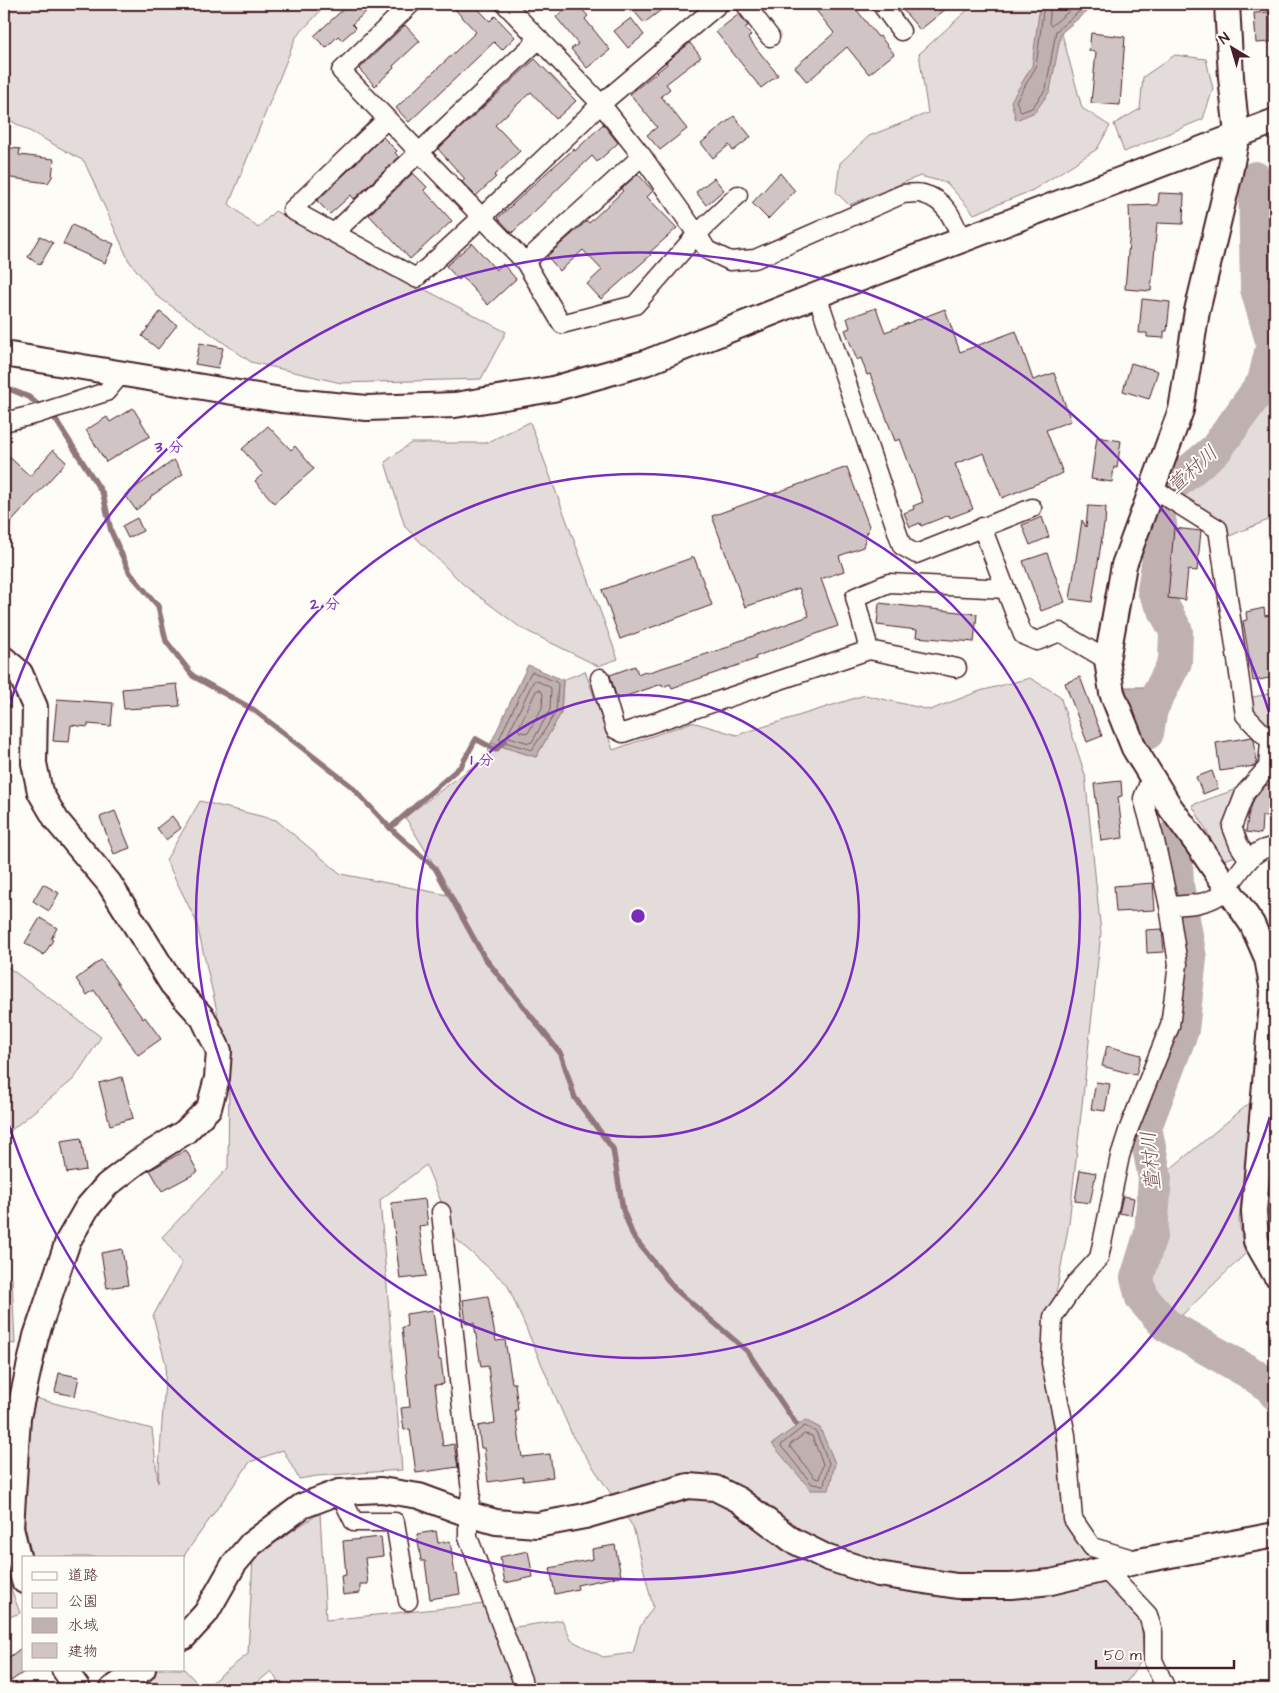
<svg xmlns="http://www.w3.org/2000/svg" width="1279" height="1693" viewBox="0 0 1279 1693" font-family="'Architects Daughter','Klee One',sans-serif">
<rect width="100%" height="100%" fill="#fdfcf7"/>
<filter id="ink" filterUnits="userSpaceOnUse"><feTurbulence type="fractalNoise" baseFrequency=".02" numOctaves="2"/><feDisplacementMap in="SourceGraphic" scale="10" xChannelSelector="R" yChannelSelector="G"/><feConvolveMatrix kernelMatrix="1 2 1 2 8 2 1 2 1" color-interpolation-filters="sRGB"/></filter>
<g filter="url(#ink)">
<g fill="#e3dcda" stroke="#967e82">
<polygon points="4,4 327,4 296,37 229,204 258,228 275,211 506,332 481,379 341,383 251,362 157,296 129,261 84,161 4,117"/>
<polygon points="974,4 1054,4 1082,108 1110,126 1097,149 1033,190 974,214 947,183 920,176 849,205 836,192 840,163 869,136 928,113 919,54"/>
<polygon points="1175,55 1206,59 1213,89 1203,119 1124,152 1114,124 1140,109 1143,77"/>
<polygon points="1275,359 1275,520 1273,518 1227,537 1173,494 1233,441 1272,380"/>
<polygon points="530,422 618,659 598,666 521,628 464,585 405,527 385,462 411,443 486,443"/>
<polygon points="585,671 613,750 692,722 737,735 865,695 930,710 980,691 1030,678 1060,696 1085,775 1101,933 1069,1223 1044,1359 1069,1531 1141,1620 1144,1657 1122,1689 283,1689 271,1671 250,1689 129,1689 158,1669 184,1669 203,1689 248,1654 253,1556 320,1513 326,1620 486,1604 509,1628 562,1620 571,1640 603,1657 633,1653 640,1627 653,1607 633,1527 573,1437 507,1284 457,1240 426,1165 380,1200 402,1470 317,1476 299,1479 283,1450 250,1462 183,1557 32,1557 22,1512 24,1449 35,1398 152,1429 158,1482 166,1365 153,1316 182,1263 162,1237 228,1168 229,1084 217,1011 196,921 166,860 200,801 276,820 341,874 453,896 405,817 486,757 491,743 536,757 561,713 563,680"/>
<polygon points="1275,693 1275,729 1271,734 1251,716 1247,698"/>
<polygon points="1237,789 1227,827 1240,855 1223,860 1192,805"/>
<polygon points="4,964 101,1037 74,1079 4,1136"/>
<polygon points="1251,1102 1239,1221 1245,1254 1180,1317 1154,1296 1148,1273 1162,1228 1163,1175"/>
<polygon points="4,1278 12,1278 15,1344 4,1342"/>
<polygon points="4,1570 20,1613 4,1619"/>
</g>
<g fill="#c0b1b1" stroke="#91777b">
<polygon points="1040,4 1090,4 1086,12 1061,33 1050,91 1035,112 1016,120 1011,101 1032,66"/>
<polygon points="528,665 563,680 561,713 536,757 491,743"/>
<polygon points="1125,687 1143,687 1138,713 1131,713"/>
<polygon points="805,1420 820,1428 835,1463 829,1490 811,1490 772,1444"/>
</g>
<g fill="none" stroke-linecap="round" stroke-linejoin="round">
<g stroke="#795961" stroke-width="1">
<polyline points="1044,4 1036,67 1016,101 1021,112 1032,108 1046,89 1056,31 1082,9 1085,4"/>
<polyline points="1051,4 1049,23 1051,26 1078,4"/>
<polygon points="533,672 556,682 558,684 556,712 532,750 501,741 499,739 530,674"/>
<polygon points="536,680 551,688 550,710 532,742 529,743 509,737 508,734 533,682"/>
<polygon points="539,690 543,693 542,708 528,733 520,732 518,729 536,691"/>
<polygon points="805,1426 816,1432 829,1463 824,1485 812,1484 781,1446 782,1444"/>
<polygon points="805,1434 812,1436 823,1464 819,1479 815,1478 790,1447 790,1445"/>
</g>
<g stroke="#91777b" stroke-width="5.5">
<polyline points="4,387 29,397 56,420 103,494 111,531 130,573 158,606 166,641 193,676 254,710 351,786 390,828 435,868 484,957 561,1054 575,1098 613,1149 623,1210 633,1236 675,1289 747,1351 796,1424"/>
<polyline points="390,828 461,766 476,739 496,750 505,740"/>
</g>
<g stroke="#c0b1b1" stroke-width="34">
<polyline points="1147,733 1151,709 1175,662 1176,631 1154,590 1162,539 1158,510 1164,492 1216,449 1264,382 1273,344 1257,289 1255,178"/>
<polyline points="1175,835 1177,885 1190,958 1182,1030 1145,1127 1155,1178 1151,1233 1137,1278 1142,1298 1166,1325 1249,1372 1271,1387 1275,1393"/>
</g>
</g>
<g fill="#d0c5c4" stroke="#4a1f2b">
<polygon points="349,4 375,4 352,24 356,28 342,40 338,36 326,48 314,36"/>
<polygon points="450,4 473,4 490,21 495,16 515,37 502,50 494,42 409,122 396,108 476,32"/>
<polygon points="573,4 577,4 588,16 585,19 610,50 587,68 571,49 578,44 556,17"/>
<polygon points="628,4 669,4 644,23"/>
<polygon points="811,4 852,4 878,37 880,36 894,54 869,74 847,47 807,82 795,67 834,33"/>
<polygon points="898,4 952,4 920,30"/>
<polygon points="1270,12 1271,42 1256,43 1254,13"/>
<polygon points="739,14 748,26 745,28 751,35 748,38 778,75 761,88 716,32"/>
<polygon points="631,18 644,35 628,48 614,31"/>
<polygon points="405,25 420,41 393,66 394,68 375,86 359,69"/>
<polygon points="1091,33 1125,37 1120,105 1091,103 1096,52 1089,51"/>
<polygon points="690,43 701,57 666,84 670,89 661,96 687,129 660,150 647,135 657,127 630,94 667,64 666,62"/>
<polygon points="535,59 576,101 556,119 531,92 495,125 520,151 494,176 496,177 476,196 462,182 465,179 438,149"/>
<polygon points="734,116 751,137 733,151 729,145 713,158 701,143"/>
<polygon points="603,124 618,143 597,162 592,156 512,233 498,218 546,173 574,149 575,151"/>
<polygon points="383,137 397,151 395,153 399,157 354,199 351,195 330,214 317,201"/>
<polygon points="4,147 20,149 19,155 54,159 52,177 48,183 4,177"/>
<polygon points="413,173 427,187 424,190 452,221 410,259 369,215"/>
<polygon points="780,173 795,191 768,219 752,203"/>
<polygon points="638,174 653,191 647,197 677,228 649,253 651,255 601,299 587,284 602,270 583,250 560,271 547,256 587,221 589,223 623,191 621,189"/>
<polygon points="714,178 724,190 706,205 696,192"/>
<polygon points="1159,193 1184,194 1183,224 1157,223 1151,291 1125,289 1130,230 1129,206 1158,205"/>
<polygon points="72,225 114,244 105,263 63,244"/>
<polygon points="40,236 53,243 40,265 28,257"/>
<polygon points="472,243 496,270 503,264 516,279 488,305 462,277 459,280 446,266"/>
<polygon points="1142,299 1170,302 1167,331 1164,331 1164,338 1147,337 1147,333 1139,333"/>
<polygon points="876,308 885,332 945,309 960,352 1016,331 1033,380 1054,373 1071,421 1046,430 1063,473 1002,498 984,453 955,464 973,509 950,518 949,515 921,526 920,523 910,527 904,513 914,509 913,506 923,502 900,439 895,441 870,374 867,375 861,358 857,360 845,330 850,328 847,318"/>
<polygon points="160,312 177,325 158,349 142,336"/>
<polygon points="200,343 223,348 218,368 195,364"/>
<polygon points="1131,363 1158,371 1149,399 1123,391"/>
<polygon points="133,408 150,436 106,462 86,430 107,417 110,422"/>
<polygon points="268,426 291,450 295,446 314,469 274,503 255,481 263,474 242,449"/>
<polygon points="1097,437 1121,441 1117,468 1114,467 1112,482 1091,479"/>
<polygon points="53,450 66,462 4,530 4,452 30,476"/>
<polygon points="174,460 183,474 150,497 151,498 136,510 125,495"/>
<polygon points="847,467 869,526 863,547 839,556 844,571 821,579 838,626 770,651 755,657 756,659 672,688 670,684 663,687 662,684 617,699 610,675 635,666 638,674 645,671 646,673 732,646 731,644 809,616 799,588 745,607 712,516"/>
<polygon points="1088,506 1106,507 1105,524 1104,524 1092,602 1070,599 1082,520 1086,527"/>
<polygon points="1042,517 1049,537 1030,545 1022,525"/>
<polygon points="137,518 143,531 128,538 122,526"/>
<polygon points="1174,528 1201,531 1197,571 1188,570 1185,600 1168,598"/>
<polygon points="1047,553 1065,602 1041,611 1023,561"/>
<polygon points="694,557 712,605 620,639 602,590"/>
<polygon points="879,603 977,614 974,642 916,637 917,630 877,625"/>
<polygon points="1264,608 1265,616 1275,614 1275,644 1272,645 1275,662 1275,677 1253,681 1243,621 1247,620 1246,612"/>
<polygon points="1080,677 1102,736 1087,742 1065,683"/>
<polygon points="177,684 180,706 124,709 122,689"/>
<polygon points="57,699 113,703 111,726 88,724 88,727 71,725 69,742 53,741"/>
<polygon points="1252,737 1254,739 1257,763 1255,766 1220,771 1216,743"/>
<polygon points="1212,771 1218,788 1203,794 1196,777"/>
<polygon points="1121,781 1122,796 1118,797 1123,838 1101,841 1094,784"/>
<polygon points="1266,785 1275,785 1275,817 1262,816 1261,834 1246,832 1248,816 1254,799"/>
<polygon points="115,811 130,848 114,854 100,817"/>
<polygon points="172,816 181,828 166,840 157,828"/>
<polygon points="1153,883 1155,910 1116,912 1114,886"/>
<polygon points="43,884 59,893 49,911 33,901"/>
<polygon points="40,918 57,928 51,939 53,940 44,955 25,943"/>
<polygon points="1162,929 1164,952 1147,953 1146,930"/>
<polygon points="101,960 143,1019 145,1017 161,1039 138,1055 94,990 87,995 76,979"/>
<polygon points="1107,1046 1141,1055 1136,1075 1102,1066"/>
<polygon points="122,1077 133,1118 110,1125 99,1083"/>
<polygon points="1096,1082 1110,1084 1105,1111 1091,1109"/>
<polygon points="81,1138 86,1170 67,1173 61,1141"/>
<polygon points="186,1150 198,1172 162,1191 150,1170"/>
<polygon points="1080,1170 1096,1173 1090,1203 1075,1201"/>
<polygon points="1123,1196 1134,1198 1131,1215 1119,1213"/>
<polygon points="425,1199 428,1225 419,1226 426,1276 400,1279 391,1203"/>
<polygon points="122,1249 128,1285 107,1288 101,1253"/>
<polygon points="488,1296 496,1341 505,1340 512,1383 515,1383 518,1410 515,1410 522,1457 550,1454 553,1477 523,1481 523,1477 488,1482 484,1448 481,1448 478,1426 495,1423 488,1366 481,1367 474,1323 466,1324 463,1300"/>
<polygon points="433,1310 439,1360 441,1360 444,1384 435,1385 443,1446 454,1444 458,1467 416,1473 410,1429 404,1430 401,1408 410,1407 402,1327 407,1326 406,1314"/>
<polygon points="59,1373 79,1377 75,1396 55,1392"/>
<polygon points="436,1531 438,1543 450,1541 455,1575 457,1574 460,1594 430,1599 425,1561 421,1561 417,1534"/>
<polygon points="381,1537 383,1556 365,1558 368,1584 360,1584 360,1593 343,1595 341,1576 346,1575 343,1541"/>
<polygon points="615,1545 621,1576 577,1585 578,1589 555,1594 550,1568 593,1559 592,1549"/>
<polygon points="528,1551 533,1577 505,1583 500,1557"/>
<polygon points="24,1646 24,1672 11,1681 4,1672 4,1661"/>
</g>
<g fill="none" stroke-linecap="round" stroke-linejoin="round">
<defs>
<g id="street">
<path d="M411 4 341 71 525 262 562 324 635 305 697 234 707 250 730 261 755 259 903 194C909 194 918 192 923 194 947 200 954 221 962 241"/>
<polyline points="505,4 601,104 642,156 697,234 738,195"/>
<polyline points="745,4 770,37"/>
<polyline points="881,4 901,31"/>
<polyline points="387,119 292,210 416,278 482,217 601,104 719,4"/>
<polyline points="334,233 539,39"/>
<polyline points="525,262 642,156"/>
<polyline points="817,295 902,546 916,554 1032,508"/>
<polyline points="4,422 37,414 106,392 123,372"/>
<polyline points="1151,487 1218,529 1245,715 1270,741 1268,767 1245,793 1232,827 1239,845 1249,860"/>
<polyline points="982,527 1023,635 1037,641 1060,632 1107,660"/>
<polyline points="957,668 869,650 855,597 889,583 1006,589"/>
<polyline points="600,678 615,729 623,733 869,650"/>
<path d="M1169 906C1186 905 1204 905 1218 896 1238 882 1247 847 1275 847"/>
<polyline points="441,1212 471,1492 468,1514 468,1537 522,1680 524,1689"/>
<polyline points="339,1492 354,1522 395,1522 408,1601"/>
<polyline points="1139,1561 1092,1547 1073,1519 1066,1435 1051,1363 1053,1317 1077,1282 1099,1258 1120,1156 1129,1128 1170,1026 1178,964 1169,906 1155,841 1143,798 1151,778"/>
<polyline points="1105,1569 1148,1615 1153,1632 1153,1660 1166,1689"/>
</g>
<g id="secondary">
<polyline points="1227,4 1231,77 1237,135 1230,173 1197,311 1181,410 1124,565 1107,660 1112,693 1134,748 1170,807 1198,845 1252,924 1267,958 1273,991 1254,1211 1256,1241 1275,1274"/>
<polyline points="4,354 281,400 367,408 455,405 553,389 645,363 817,295 1275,121"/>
<polyline points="4,659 20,673 35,707 34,763 40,792 57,821 109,883 172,984 203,1018 219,1051 217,1078 209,1108 185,1132 137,1162 107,1185 87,1208 68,1241 36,1336 18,1417 11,1528 24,1581"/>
<polyline points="184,1637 206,1613 234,1564 251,1544 302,1506 339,1492 381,1490 419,1496 468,1514 496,1522 537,1525 585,1516 688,1486 715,1488 739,1500 792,1540 828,1558 878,1574 957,1586 1011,1586 1051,1582 1139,1561 1275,1535"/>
<polyline points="64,1669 78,1689"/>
<polyline points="112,1689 143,1669"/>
</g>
</defs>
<use href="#street" stroke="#4a1f2b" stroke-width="21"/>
<use href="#secondary" stroke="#4a1f2b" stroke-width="28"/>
<use href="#street" stroke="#fdfcf7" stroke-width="18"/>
<use href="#secondary" stroke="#fdfcf7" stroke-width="24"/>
</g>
</g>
<g fill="none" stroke="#7b2cbf" stroke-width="2.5">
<circle cx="638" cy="916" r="221"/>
<circle cx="638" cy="916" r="442"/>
<path d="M1274 1104A663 663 0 0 1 4 1110M4 722A663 663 0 0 1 1274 728"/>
</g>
<g text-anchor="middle" stroke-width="4" stroke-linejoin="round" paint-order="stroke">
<g font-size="20" font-style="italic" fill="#73525a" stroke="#fdfcf7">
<text transform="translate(1192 469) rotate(-42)" y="7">萱村川</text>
<text transform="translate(1150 1161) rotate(-95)" y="7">萱村川</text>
</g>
</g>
<circle cx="638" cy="916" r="8" fill="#7b2cbf" stroke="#fdfcf7" stroke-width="2.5"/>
<g font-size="15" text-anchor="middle" font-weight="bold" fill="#7b2cbf" stroke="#fdfcf7" stroke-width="4" stroke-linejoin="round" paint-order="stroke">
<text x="169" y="452">3 分</text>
<text x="325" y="609">2 分</text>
<text x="482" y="765">1 分</text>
</g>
<rect width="1279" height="1693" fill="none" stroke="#fdfcf7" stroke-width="20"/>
<rect x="10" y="10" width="1259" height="1673" fill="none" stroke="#4a1f2b" stroke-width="2" filter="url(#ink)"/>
<rect x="22" y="1556" width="162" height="115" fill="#fdfcf7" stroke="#b5a4a5"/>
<rect x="32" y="1572" width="25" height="8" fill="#fdfcf7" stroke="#b5a4a5"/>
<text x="68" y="1580" font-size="15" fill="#4a1f2b">道路</text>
<rect x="32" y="1593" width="25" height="15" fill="#e3dcda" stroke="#b5a4a5"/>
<text x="68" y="1606" font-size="15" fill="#4a1f2b">公園</text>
<rect x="32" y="1618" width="25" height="15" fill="#c0b1b1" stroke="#b5a4a5"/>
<text x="68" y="1630" font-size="15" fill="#4a1f2b">水域</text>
<rect x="32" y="1643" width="25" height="15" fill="#d0c5c4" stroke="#b5a4a5"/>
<text x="68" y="1656" font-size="15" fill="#4a1f2b">建物</text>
<g transform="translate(1232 48) rotate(322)" stroke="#fdfcf7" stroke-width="4" paint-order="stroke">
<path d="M0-4L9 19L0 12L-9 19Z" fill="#4a1f2b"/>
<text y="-8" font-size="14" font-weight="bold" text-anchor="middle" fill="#4a1f2b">N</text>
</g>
<path d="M1096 1660v8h138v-8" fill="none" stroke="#4a1f2b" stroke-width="2.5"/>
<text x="1104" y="1660" font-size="15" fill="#4a1f2b" stroke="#fdfcf7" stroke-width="4" paint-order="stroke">50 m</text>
</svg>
